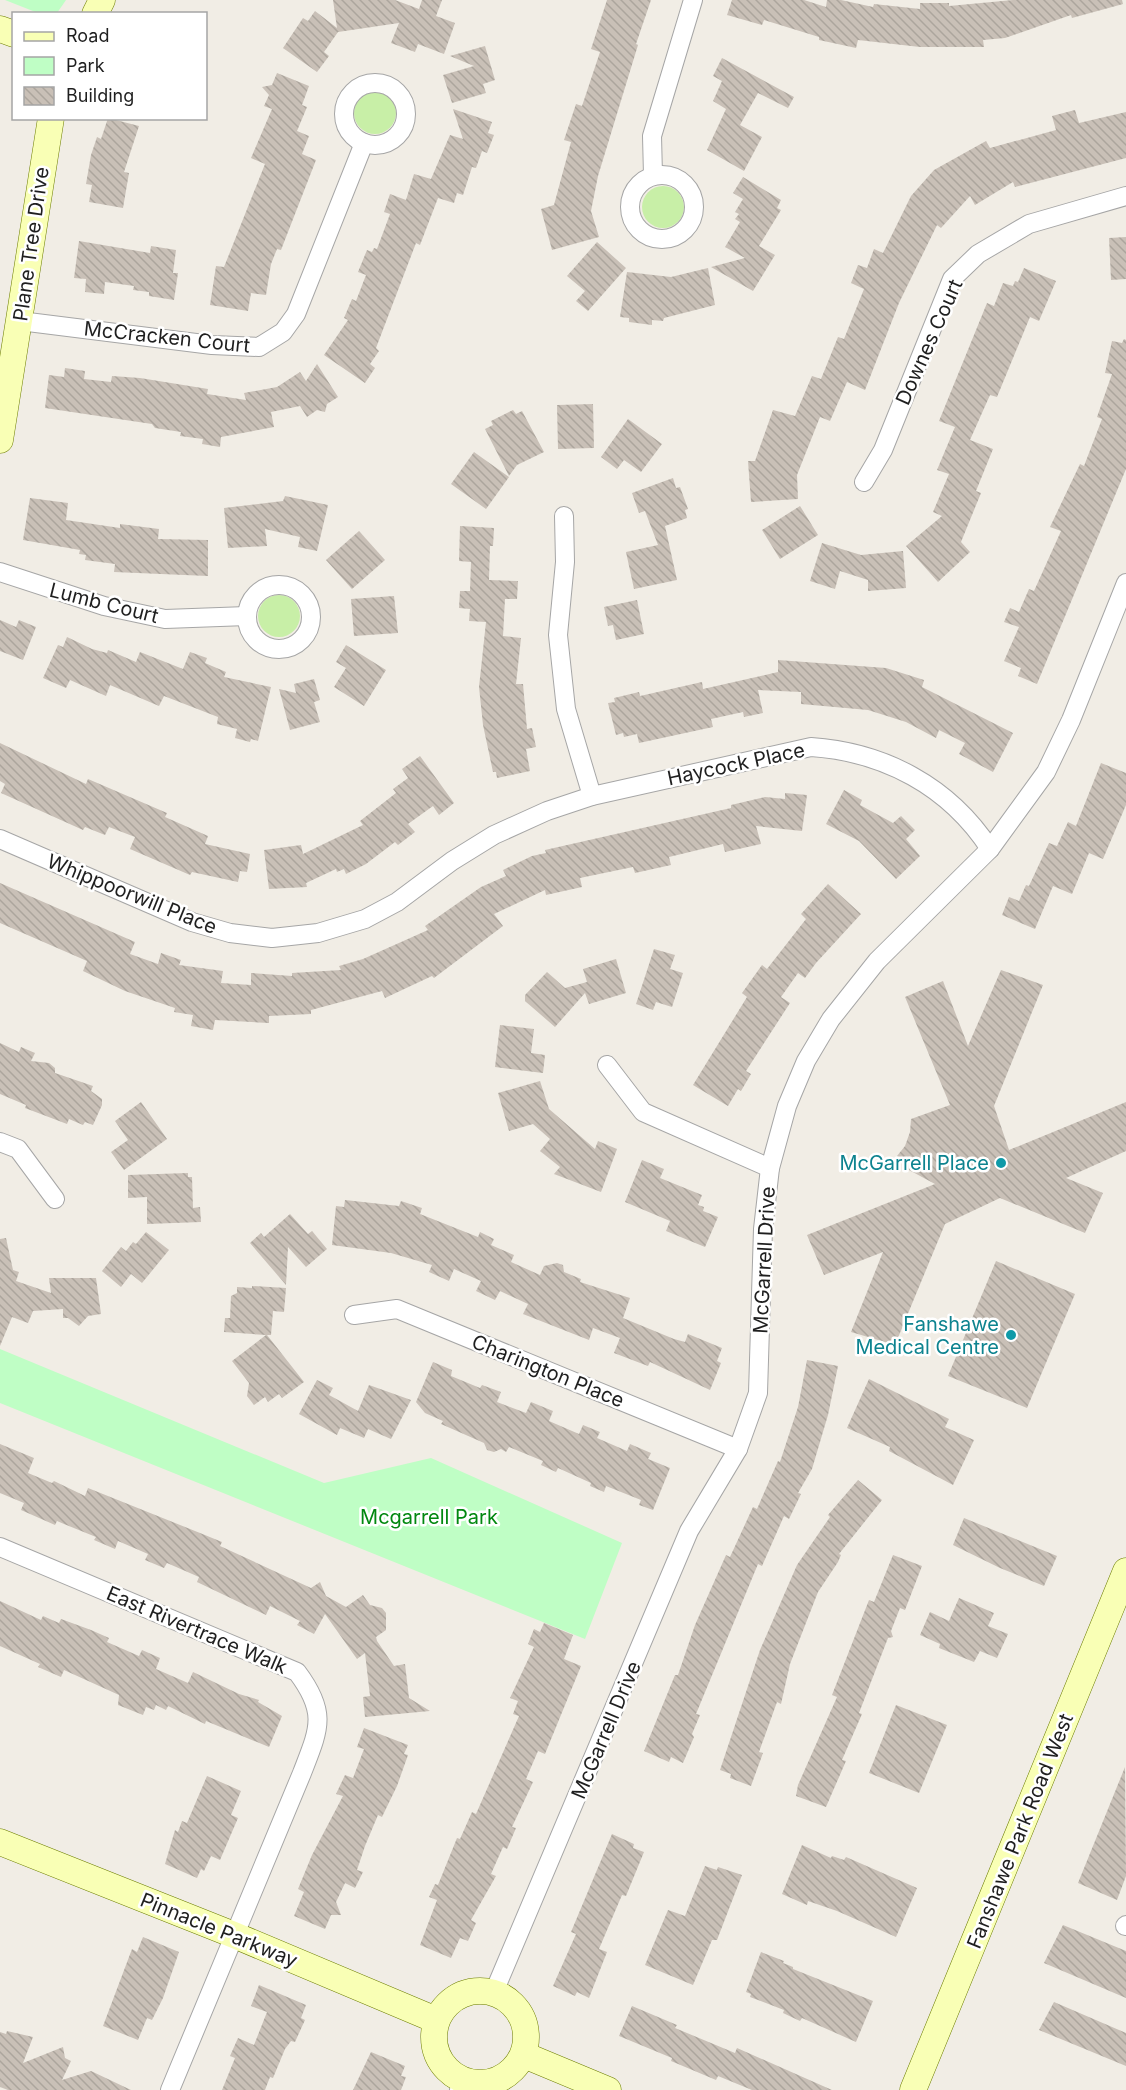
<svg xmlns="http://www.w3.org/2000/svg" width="1126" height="2090" viewBox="0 0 1126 2090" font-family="Inter,sans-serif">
<defs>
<pattern id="building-back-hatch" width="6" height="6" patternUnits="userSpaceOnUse" patternTransform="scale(1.5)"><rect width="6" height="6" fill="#c9c0b7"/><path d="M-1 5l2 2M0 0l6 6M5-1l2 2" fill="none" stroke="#aca59d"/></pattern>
</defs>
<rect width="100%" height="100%" fill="#f1ede5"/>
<g fill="#c8efa7">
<circle cx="375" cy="113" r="21"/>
<circle cx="663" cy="207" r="21"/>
<circle cx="279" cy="616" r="21"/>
</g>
<g fill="#bffec5">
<polygon points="5,0 66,0 57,13 38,13"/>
<polygon points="0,1349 324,1483 431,1458 622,1543 585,1639 0,1403"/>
</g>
<g fill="url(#building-back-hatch)">
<polygon points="333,0 395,0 419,9 422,0 442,0 436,16 455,23 444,54 418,44 415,52 391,43 399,23 338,32 324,52 329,56 317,72 283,48 303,18 308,21 315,11 337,28"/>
<polygon points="607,0 651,0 636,44 638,45 598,176 591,211 599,237 552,250 541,209 554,205 571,142 564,140 576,104 582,106 600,52 591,49"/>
<polygon points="732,0 804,0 826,7 827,0 841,0 873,7 874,4 920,9 920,3 949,3 949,6 1013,0 1122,0 1123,4 1072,18 1071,15 1005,38 983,40 984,47 920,47 858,40 856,48 819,40 819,37 764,20 762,25 727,15"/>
<polygon points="485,46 495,80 483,84 486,93 452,103 443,75 474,66 450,56"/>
<polygon points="722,58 794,97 788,108 758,93 740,125 762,137 744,171 707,150 726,109 713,101 722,81 713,76"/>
<polygon points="277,73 309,86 302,105 307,107 297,131 309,136 302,154 316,160 281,250 277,249 271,264 266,295 251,293 248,311 210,305 216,266 224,267 265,164 251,158 272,109 264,106 269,95 262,87 272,85"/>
<polygon points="453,109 492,122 488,133 494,135 487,153 482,151 476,168 472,167 463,195 457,193 454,203 438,198 420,245 416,243 376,348 379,351 370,364 375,368 365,383 324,355 348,320 344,318 352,299 356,301 366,275 358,272 367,250 372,252 374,248 377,249 390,214 384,212 390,194 406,200 414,174 431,179 450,135 463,139"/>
<polygon points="1075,110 1079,123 1126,112 1126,158 1015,187 1013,182 975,205 970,196 941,228 937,225 899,303 865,390 847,382 830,421 820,417 797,475 798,499 751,502 748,461 755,461 773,410 795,416 812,376 821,379 838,337 844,339 864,289 851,283 858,265 867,268 874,249 883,253 911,196 934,170 986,141 990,148 1056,130 1052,116"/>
<polygon points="108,118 139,126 124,172 129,173 123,208 89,202 92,185 86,184 91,155 97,137 101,139"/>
<polygon points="743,177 781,200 777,208 781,210 759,246 775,255 753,291 711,267 745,258 725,247 740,222 735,219 739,214 735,212 743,199 733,193"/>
<polygon points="1126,237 1126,279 1111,280 1109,238"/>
<polygon points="79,241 150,253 151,246 176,250 173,273 178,273 174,300 149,296 149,292 133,290 134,286 105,282 104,294 85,292 86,279 74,278"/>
<polygon points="597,242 626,268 588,311 576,301 585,291 567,276"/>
<polygon points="708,268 715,305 664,318 663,321 652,320 652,325 629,322 629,318 620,317 627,272 671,277"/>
<polygon points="1024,268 1056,281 1039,321 1030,317 997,397 990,395 970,440 993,449 976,491 981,493 961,542 970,552 938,582 906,546 942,516 933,512 949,474 937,470 955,427 939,421 987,303 994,306 1003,283 1013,286 1015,281 1018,282"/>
<polygon points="1124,339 1126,340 1126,469 1037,684 1018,676 1021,668 1004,661 1019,627 1004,622 1010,608 1019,612 1029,589 1034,591 1061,531 1050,527 1080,464 1084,466 1102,419 1097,417 1112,374 1105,373 1112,341 1122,343"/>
<polygon points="317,364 338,397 327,404 325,412 317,410 307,417 300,406 271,412 274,427 221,437 220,447 202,444 203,439 180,436 181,432 155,428 152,424 45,408 49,375 64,377 65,368 85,371 84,379 111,382 112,376 140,378 208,389 207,394 246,400 244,393 277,387 300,372 306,381"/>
<polygon points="593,404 594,448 558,449 557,405"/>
<polygon points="513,410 516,414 522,411 544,452 517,465 509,476 485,429 493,425 491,421"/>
<polygon points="628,419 662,444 641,472 624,460 617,469 601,457"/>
<polygon points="474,452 509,477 486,509 451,484"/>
<polygon points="673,478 676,488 680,487 688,509 685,510 687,518 665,526 677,580 634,589 626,552 658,545 645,511 639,513 632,493"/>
<polygon points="285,496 328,505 317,551 298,547 300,537 265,529 267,546 228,548 224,508 283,501"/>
<polygon points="30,498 68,503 66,520 120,528 120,524 159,529 158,539 208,540 208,576 114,572 115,564 85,560 86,555 79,554 80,550 23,540"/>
<polygon points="800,506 818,535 780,559 762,530"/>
<polygon points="460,526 494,528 493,546 490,546 489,580 518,581 517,599 505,599 503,636 521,638 516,684 523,684 527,729 532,728 536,747 526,749 530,771 497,778 496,772 493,772 483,725 479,687 486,622 469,621 470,609 459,608 460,591 470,591 471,562 459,561"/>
<polygon points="359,531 385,560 352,589 326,560"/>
<polygon points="822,543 861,555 903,551 906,588 868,591 868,580 840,571 835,589 810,581"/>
<polygon points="394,596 398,633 354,636 351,599"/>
<polygon points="637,600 644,634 616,640 613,625 608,626 604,607"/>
<polygon points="0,620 16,627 19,620 36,627 23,660 0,651"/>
<polygon points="67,637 92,649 107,653 108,650 136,662 140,652 183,669 190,652 207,658 205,663 226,672 224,677 271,687 258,741 251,739 250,742 235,738 237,729 217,724 218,717 164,696 159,706 110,685 106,696 70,680 66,688 43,678 58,645 63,647"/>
<polygon points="346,645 386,670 364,706 334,687 346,668 336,662"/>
<polygon points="778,660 886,668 924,680 922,687 1013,733 993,772 959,754 965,743 939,730 936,738 906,722 868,710 801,704 801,692 758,690 763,713 744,717 743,712 711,719 713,727 639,743 637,734 624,737 623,733 616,735 608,703 615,702 614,698 639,692 640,696 702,682 703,689 778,672"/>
<polygon points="314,679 320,700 314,702 320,722 290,730 279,689 296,693 294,684"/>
<polygon points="0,743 86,784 88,779 167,813 165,817 208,836 205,844 250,854 247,872 240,871 238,882 192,872 190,875 130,849 135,837 109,827 105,835 85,827 83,830 1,793 5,784 0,781"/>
<polygon points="420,756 454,803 439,815 433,806 408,824 415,832 398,845 395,842 366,864 346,874 344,869 337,872 336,869 306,883 307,887 269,889 264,850 301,845 303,854 363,825 360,821 396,793 393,789 408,778 402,769"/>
<polygon points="1101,763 1126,773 1126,805 1103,859 1089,853 1072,894 1053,886 1035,929 1002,915 1009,897 1019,901 1026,885 1029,886 1049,843 1057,846 1068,822 1076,826"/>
<polygon points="844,790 862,800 860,805 893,823 901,816 915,830 906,839 920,856 896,879 859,841 826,824"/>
<polygon points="785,793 807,795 802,831 756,826 761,844 725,852 723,844 669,857 671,865 635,873 633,867 580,878 582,887 546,895 545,890 494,914 503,926 434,978 432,976 385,998 382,991 311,1010 311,1014 269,1016 269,1023 215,1020 213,1030 191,1026 193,1015 174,1012 175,1008 125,991 83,971 87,961 0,923 0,883 135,942 130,954 158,964 161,953 181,960 179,965 223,971 221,983 251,985 251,973 292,976 292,973 341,970 339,966 363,959 428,930 425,926 481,887 506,876 503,870 532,856 546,853 545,850 731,808 731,805 765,797 785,799"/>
<polygon points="828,884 861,914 816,963 805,978 798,973 781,997 790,1003 746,1071 751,1074 741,1091 738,1089 728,1106 693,1085 747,997 742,993 762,965 767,969 806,919 801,914"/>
<polygon points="654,949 675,955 670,969 683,973 672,1007 656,1002 653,1010 636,1004"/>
<polygon points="616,959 626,993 589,1004 585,993 555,1027 525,1001 525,995 547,972 565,988 587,982 583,969"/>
<polygon points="1001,970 1043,985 994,1106 1009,1150 1126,1102 1126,1151 1066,1178 1103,1193 1085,1233 1000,1198 945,1224 895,1345 851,1332 883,1252 824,1275 807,1235 935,1184 909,1170 897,1156 905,1146 910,1132 911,1119 950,1105 905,997 943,981 968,1046"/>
<polygon points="500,1025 534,1029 531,1053 545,1055 543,1073 495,1067"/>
<polygon points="0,1043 19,1052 21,1047 35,1053 31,1061 49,1063 55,1068 55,1073 93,1086 91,1091 102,1099 102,1105 93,1125 85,1122 83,1125 69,1119 67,1124 25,1108 26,1105 0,1094"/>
<polygon points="540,1081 549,1109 595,1149 598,1141 617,1149 601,1192 554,1174 560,1167 540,1151 550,1139 533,1124 509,1131 498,1093"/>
<polygon points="141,1102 167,1139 124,1170 111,1152 128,1140 115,1121"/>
<polygon points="642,1160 664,1169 660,1178 702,1195 698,1205 704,1207 703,1211 718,1217 705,1247 666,1231 670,1221 625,1202"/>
<polygon points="188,1173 188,1177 192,1177 193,1208 200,1207 201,1222 147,1224 147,1197 128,1198 128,1175"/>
<polygon points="345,1200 399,1206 401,1201 422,1208 420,1214 478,1237 480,1232 494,1239 491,1245 514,1255 511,1262 540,1275 544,1266 557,1263 563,1265 564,1272 581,1279 580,1282 630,1298 623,1318 674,1339 685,1342 688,1334 722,1348 717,1361 721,1363 710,1390 650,1362 648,1366 614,1353 620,1338 593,1328 589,1340 523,1314 528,1304 500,1291 495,1300 476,1291 481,1281 454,1269 449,1281 429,1272 432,1265 391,1253 332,1245 336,1206 344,1207"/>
<polygon points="290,1214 308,1234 312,1231 327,1249 306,1267 288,1247 286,1285 250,1243 261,1233 264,1237"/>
<polygon points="146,1232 169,1250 142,1283 131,1274 121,1287 102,1271 121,1247 126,1251 133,1242 136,1244"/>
<polygon points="6,1238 13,1270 19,1272 16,1281 51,1293 49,1278 96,1278 101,1314 88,1316 79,1326 68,1318 63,1318 63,1309 33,1311 28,1323 12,1317 0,1346 0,1239"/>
<polygon points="996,1261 1075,1294 1027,1408 948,1376"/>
<polygon points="252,1286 286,1288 284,1312 273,1311 271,1335 267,1335 304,1382 282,1398 279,1394 268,1402 265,1397 254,1405 247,1396 249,1383 232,1361 266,1335 224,1332 225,1318 230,1318 231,1296 237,1293 237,1287 252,1288"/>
<polygon points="807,1360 838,1366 828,1415 812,1469 798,1493 801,1494 789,1519 784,1516 762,1566 758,1564 696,1714 700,1715 692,1734 694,1737 683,1763 671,1757 669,1762 644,1751 675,1675 678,1675 695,1625 726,1555 730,1557 753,1507 757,1509 778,1461 780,1462 798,1407"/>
<polygon points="433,1362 452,1370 451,1376 480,1388 482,1385 501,1392 497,1402 526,1413 531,1402 553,1411 549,1421 579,1434 583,1425 600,1432 597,1438 627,1451 630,1444 651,1453 648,1459 670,1468 653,1510 639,1505 641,1500 606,1486 604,1492 590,1486 591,1483 558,1468 556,1472 541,1465 543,1461 509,1447 506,1452 501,1449 494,1452 487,1450 484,1443 441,1424 443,1421 425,1413 416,1402"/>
<polygon points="869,1379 949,1419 945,1427 974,1440 953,1485 889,1451 890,1447 847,1428"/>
<polygon points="317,1380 333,1388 329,1395 358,1411 369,1385 411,1400 391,1439 368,1429 364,1438 340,1428 337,1435 299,1414"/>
<polygon points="0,1444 34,1458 28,1473 52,1483 54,1481 85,1496 88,1488 200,1533 222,1542 220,1546 311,1588 320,1582 326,1596 346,1607 363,1595 370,1605 382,1608 386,1613 386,1630 376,1637 377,1641 394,1666 405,1664 409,1698 430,1711 365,1717 363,1697 370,1696 365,1653 357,1659 325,1614 314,1634 297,1625 300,1621 270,1606 266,1615 197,1582 199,1577 167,1563 164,1568 145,1560 148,1554 118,1541 115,1549 94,1540 96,1537 64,1524 57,1521 55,1525 21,1510 24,1503 0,1493"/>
<polygon points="858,1480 882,1500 839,1554 841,1555 838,1562 818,1592 790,1664 781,1704 777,1702 759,1752 763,1753 751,1786 730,1778 731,1774 720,1770 760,1650 797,1565 830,1517 828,1515"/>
<polygon points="964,1518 1057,1556 1044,1586 1000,1568 953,1545"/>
<polygon points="893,1555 922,1566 905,1610 900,1608 891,1631 893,1637 888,1638 859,1713 862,1714 842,1760 846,1761 826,1807 796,1796 798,1785 837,1697 832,1695 869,1600 874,1602"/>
<polygon points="959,1598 994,1613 988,1626 1008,1634 997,1658 980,1651 974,1662 939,1648 940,1644 920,1635 930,1612 949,1621"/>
<polygon points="0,1601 41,1620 43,1616 59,1623 61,1619 91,1630 109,1638 107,1642 139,1656 142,1650 160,1658 156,1669 188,1683 193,1672 239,1694 259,1700 258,1702 282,1716 269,1747 206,1721 205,1724 168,1706 166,1710 156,1705 154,1710 146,1707 143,1715 118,1705 119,1695 64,1670 61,1677 38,1667 40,1664 0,1646"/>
<polygon points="544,1623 573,1635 564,1659 581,1666 545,1754 538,1751 526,1779 533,1782 512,1827 516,1828 507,1849 503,1847 491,1874 496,1876 471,1920 476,1923 468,1941 460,1938 451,1958 420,1945 437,1900 429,1897 435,1884 438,1885 457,1838 460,1839 472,1812 476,1814 519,1716 513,1714 518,1701 510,1698 534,1647 528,1644 534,1629 540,1632"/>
<polygon points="896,1705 947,1725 919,1793 869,1773"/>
<polygon points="364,1728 408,1745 404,1754 408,1755 397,1786 382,1817 378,1815 365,1846 357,1870 363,1872 355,1888 345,1883 336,1902 341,1915 331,1915 325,1929 294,1916 304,1892 298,1889 312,1855 343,1796 336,1794 345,1775 353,1778 364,1749 357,1747"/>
<polygon points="1125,1767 1126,1876 1117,1900 1078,1883"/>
<polygon points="207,1776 241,1791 231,1815 238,1818 220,1860 211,1856 204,1871 201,1869 197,1878 165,1864 175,1830 178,1832 182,1821 187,1823"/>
<polygon points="612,1834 634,1844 633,1848 644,1852 626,1896 622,1895 599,1949 607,1952 589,1998 577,1992 575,1996 553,1986 576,1934 571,1932"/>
<polygon points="802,1845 831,1858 832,1856 844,1860 846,1857 917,1888 896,1937 837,1911 808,1901 807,1905 782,1894"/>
<polygon points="705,1866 717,1870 718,1867 742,1875 717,1940 712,1940 693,1985 645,1965 668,1910 685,1916"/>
<polygon points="1063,1925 1126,1951 1126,1998 1044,1963"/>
<polygon points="143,1937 179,1952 163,1998 152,2020 147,2018 138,2040 103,2026 132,1949 137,1952"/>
<polygon points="761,1952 784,1961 783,1963 793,1967 793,1969 873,2001 856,2042 802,2018 800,2021 783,2013 784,2010 750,1997 751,1994 746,1992"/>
<polygon points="259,1985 306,2005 301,2018 305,2020 295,2042 291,2041 285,2049 273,2078 270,2077 265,2090 222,2090 235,2058 230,2056 238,2038 254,2045 267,2012 251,2006"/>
<polygon points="1054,2002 1126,2033 1126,2066 1039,2030"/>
<polygon points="632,2006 677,2025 675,2028 735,2053 737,2048 832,2090 752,2090 718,2076 716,2080 671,2061 672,2058 619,2036"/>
<polygon points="7,2031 33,2037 23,2063 63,2047 65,2058 71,2061 62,2080 91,2071 131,2090 8,2090 0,2087 0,2032 6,2034"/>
<polygon points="371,2052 405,2066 401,2076 406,2077 401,2090 353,2090"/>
</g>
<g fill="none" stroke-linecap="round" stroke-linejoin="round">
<defs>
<g id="street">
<circle cx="375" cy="114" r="31"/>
<circle cx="662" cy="207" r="32"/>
<polyline points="653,175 652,136 693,0"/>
<polyline points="20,321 212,345 259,347 283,332 296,314 364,143"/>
<polyline points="864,482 883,450 952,279 978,254 1029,224 1126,196"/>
<polyline points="564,516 565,562 558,635 566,709 592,796"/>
<polyline points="0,572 104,606 165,619 247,616"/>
<circle cx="279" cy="617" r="32"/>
<path d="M0 839 192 922 230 933 272 938 318 933 365 919 397 902 452 861 494 835 547 811 592 796 811 747C884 752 949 786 990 849"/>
<polyline points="607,1065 643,1112 770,1168"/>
<polyline points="0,1142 18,1149 55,1199"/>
<polyline points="354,1315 397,1309 738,1449"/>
<path d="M0 1547 297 1672C328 1713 319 1729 302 1773L170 2090"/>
<polyline points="1125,1926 1126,1925"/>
<polyline points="494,1992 689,1531 738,1449 758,1393 763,1229 770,1168 787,1106 806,1061 831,1019 877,961 990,849 1046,772 1071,720 1126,583"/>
<polyline points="459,2090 463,2081"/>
</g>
<g id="secondary">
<polyline points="95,14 102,0"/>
<polyline points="0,29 14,34"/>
<polyline points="0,440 51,118"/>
<polyline points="0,1842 234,1935 436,2020"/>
<circle cx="480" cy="2037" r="46"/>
<polyline points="524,2055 608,2090"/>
<polyline points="913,2090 1126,1571"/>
</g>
</defs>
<use href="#street" stroke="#a6a6a6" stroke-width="20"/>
<use href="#secondary" stroke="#6c7d00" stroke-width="27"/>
<use href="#street" stroke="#fff" stroke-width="18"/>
<use href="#secondary" stroke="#f9ffb5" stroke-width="26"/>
</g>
<g fill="#0f9aa8" stroke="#fff" stroke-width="2">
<circle cx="1001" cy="1163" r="6"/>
<circle cx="1011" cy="1335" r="6"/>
</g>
<g text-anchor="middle" stroke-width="5" stroke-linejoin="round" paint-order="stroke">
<g font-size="20" fill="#1f1f1f" stroke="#fff">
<text transform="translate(31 244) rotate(-82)" y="7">Plane Tree Drive</text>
<text transform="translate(167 337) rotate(6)" y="7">McCracken Court</text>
<text transform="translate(929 342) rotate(-66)" y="7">Downes Court</text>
<text transform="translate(104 603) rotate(14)" y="7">Lumb Court</text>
<text transform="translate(736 764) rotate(-12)" y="7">Haycock Place</text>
<text transform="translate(132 894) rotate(22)" y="7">Whippoorwill Place</text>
<text transform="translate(764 1260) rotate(-87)" y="7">McGarrell Drive</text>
<text transform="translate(548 1371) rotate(22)" y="7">Charington Place</text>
<text transform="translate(197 1630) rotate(23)" y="7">East Rivertrace Walk</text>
<text transform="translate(606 1730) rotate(-67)" y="7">McGarrell Drive</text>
<text transform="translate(1020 1831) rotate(-68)" y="7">Fanshawe Park Road West</text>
<text transform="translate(219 1930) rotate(22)" y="7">Pinnacle Parkway</text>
</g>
<g font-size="20" fill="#0d838f" stroke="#fff" text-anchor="end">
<text x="989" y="1170">McGarrell Place</text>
<text x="999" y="1331">Fanshawe<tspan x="999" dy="23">Medical Centre</tspan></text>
</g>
<g font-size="20" fill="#028810" stroke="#fff">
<text x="429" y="1524">Mcgarrell Park</text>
</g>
</g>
<rect x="12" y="12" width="195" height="108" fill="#ffffff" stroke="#a5a5a5" stroke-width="1.5"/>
<rect x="24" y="32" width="30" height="9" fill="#f9ffb5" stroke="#a5a5a5" stroke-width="1.5"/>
<text x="66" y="42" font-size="18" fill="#1f1f1f">Road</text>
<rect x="24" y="57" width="30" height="18" fill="#bffec5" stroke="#a5a5a5" stroke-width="1.5"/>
<text x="66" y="72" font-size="18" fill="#1f1f1f">Park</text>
<rect x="24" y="87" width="30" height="18" fill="url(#building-back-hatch)" stroke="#a5a5a5" stroke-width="1.5"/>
<text x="66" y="102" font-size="18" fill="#1f1f1f">Building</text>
</svg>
